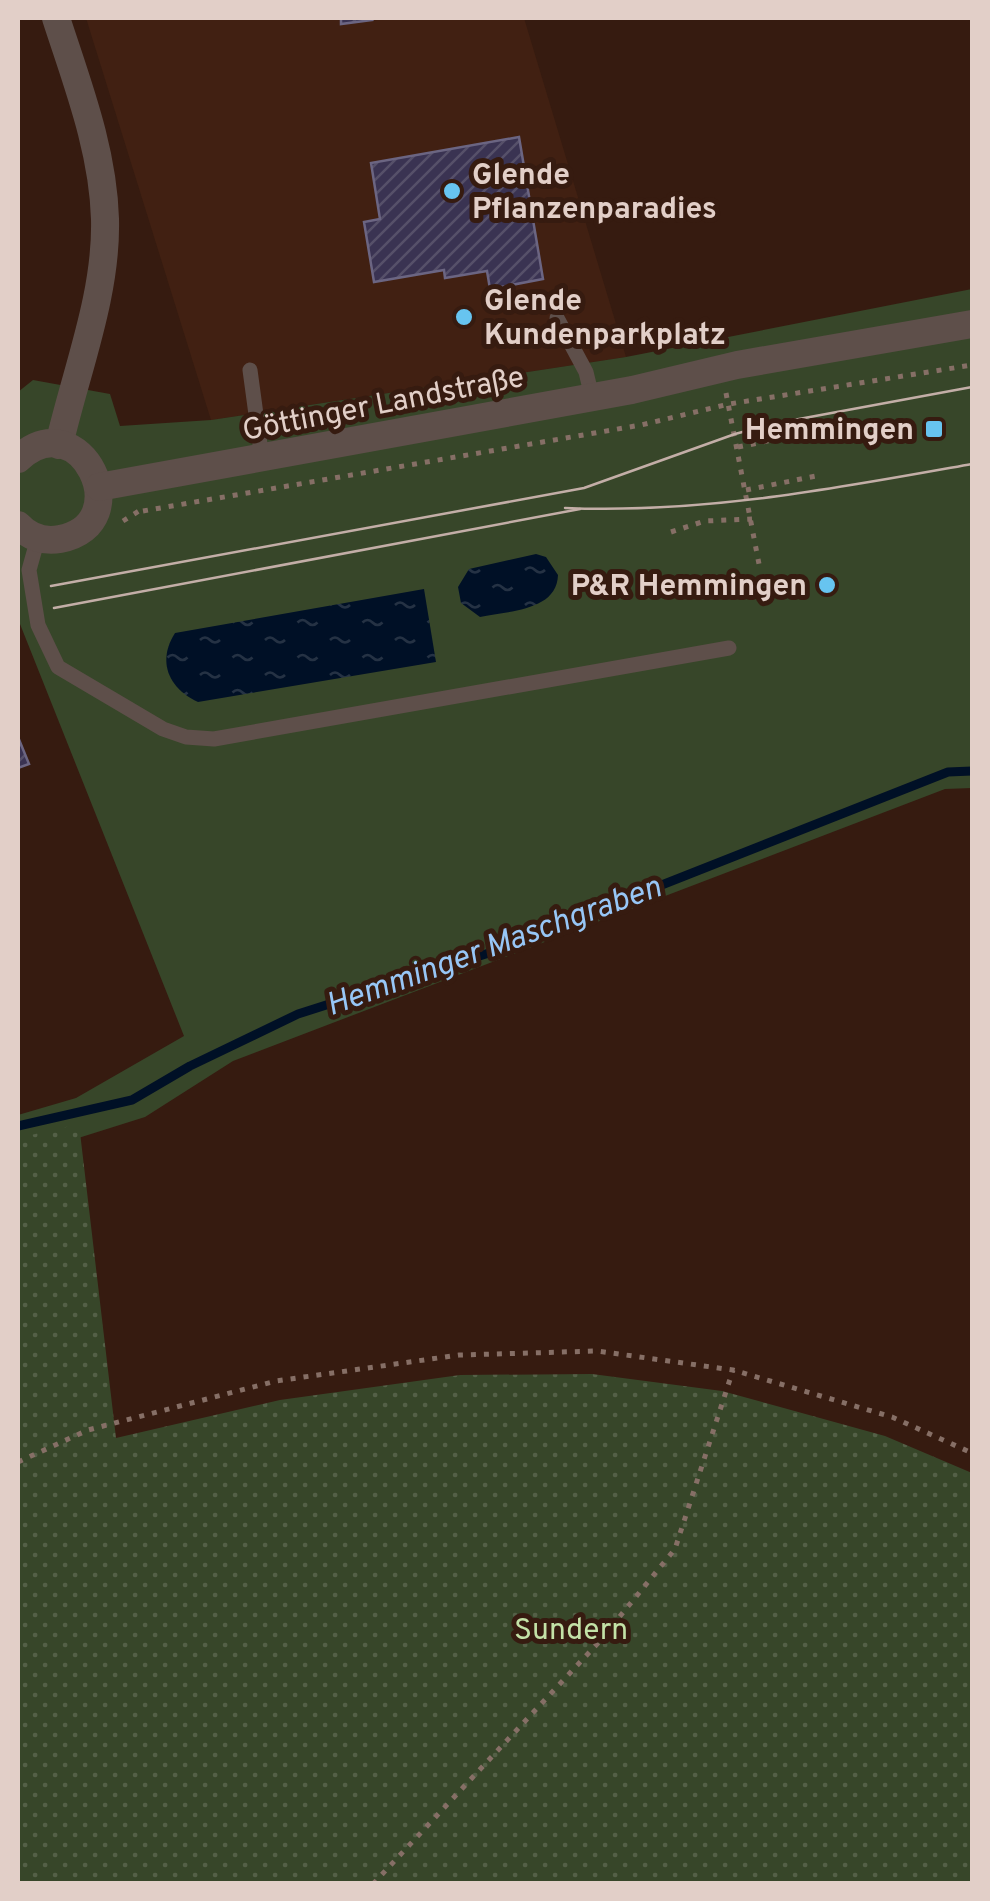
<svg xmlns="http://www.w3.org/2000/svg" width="990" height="1901" viewBox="0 0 990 1901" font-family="Overpass,sans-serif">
<defs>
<pattern id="park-dots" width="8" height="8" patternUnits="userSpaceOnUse" patternTransform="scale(2.5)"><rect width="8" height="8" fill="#374629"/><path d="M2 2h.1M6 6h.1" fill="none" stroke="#546047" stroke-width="1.8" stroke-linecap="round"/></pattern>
<pattern id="water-ripples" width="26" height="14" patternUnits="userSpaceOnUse" patternTransform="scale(2.5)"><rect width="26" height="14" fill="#001026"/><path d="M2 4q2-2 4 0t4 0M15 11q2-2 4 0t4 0" fill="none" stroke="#253244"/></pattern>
<pattern id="building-hatch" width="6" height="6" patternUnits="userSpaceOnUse" patternTransform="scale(2.5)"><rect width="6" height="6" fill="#3a3352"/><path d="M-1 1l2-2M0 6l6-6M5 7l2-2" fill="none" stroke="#565069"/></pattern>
</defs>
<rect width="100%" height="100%" fill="#361b10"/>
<polygon fill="#412012" points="86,18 524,18 626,357 211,420"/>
<polygon fill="#374629" points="972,289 972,788 945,789 233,1061 145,1117 18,1157 18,1115 76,1098 184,1036 18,619 18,392 33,380 110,394 120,426 211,420 626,357"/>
<polygon fill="url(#park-dots)" points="79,1124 116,1438 280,1400 460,1375 592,1374 722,1391 885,1436 972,1473 972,1883 18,1883 18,1138"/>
<g fill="url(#water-ripples)">
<path d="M536 554 546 557 558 575C557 611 508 611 480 617L461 603 458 587 469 569Z"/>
<path d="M424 589 436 662 198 702C168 688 157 661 175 633Z"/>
</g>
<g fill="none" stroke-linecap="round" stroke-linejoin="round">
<polyline stroke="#001026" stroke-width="9" points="18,1126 132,1100 190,1066 298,1014 492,952 948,772 972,771"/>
</g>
<g fill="url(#building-hatch)" stroke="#6b6582" stroke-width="2.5">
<polygon points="341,18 371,18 372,20 341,24"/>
<polygon points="519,137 543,279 490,289 487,271 445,278 444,270 374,282 364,222 380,219 371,163"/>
<polygon points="18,737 29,764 18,768"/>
</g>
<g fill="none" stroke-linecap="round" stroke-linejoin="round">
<g stroke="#866f66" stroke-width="5" stroke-dasharray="5 8" stroke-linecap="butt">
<polyline points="726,393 759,564"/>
<polyline points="738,447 813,432"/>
<polyline points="746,490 821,475"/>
<polyline points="143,511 641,425 729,404 972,365"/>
<polyline points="123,521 142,509"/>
<polyline points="671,532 705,521 752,519"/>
<polyline points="18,1462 88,1430 276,1381 459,1355 597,1351 733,1370 892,1417 972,1453"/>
<polyline points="373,1884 598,1643 675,1549 733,1370"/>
</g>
<g stroke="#5e4f4a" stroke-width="15">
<polyline points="557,318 586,372 592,397"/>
<polyline points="250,370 262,459"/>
<polyline points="38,538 29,570 38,625 58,667 163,729 186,737 214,739 729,648"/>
</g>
<path stroke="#5e4f4a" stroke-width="28" d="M56 18C77 83 103 149 105 219 107 295 76 371 59 445"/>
<g stroke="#5e4f4a" stroke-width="28">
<path d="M18 459C80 400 140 524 60 539 44 542 29 537 18 525"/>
<polyline points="99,487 632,390 737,365 972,324"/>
</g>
<g stroke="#c3aea7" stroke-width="2.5">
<path d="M565 508C703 514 838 488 972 464"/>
<polyline points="51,586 584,488 735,434 772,424 972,387"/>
<polyline points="54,608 580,509"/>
</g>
</g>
<g fill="#67c4f0" stroke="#361b10" stroke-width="4">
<circle cx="452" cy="191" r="10"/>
<circle cx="464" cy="317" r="10"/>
<rect x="924" y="419" width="20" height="20" rx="5"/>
<circle cx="827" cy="585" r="10"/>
</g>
<g text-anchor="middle" stroke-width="10" stroke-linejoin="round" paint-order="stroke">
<g font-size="30" font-weight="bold" fill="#e2cfc8" stroke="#361b10" text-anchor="start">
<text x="472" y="184">Glende<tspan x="472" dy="34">Pflanzenparadies</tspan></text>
<text x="484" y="310">Glende<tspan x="484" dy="34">Kundenparkplatz</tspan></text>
<text x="914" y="439" text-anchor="end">Hemmingen</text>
<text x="807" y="595" text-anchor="end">P&amp;R Hemmingen</text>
</g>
<g font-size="30" fill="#e2cfc8" stroke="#361b10">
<text transform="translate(383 403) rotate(-11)" y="10">Göttinger Landstraße</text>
</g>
<g font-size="30" fill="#c3e2a7" stroke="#361b10">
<text x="571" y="1639">Sundern</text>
</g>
<g font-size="32" font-style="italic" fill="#97c6f6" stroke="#361b10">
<text transform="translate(493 945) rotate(-20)" y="11">Hemminger Maschgraben</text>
</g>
</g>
<rect width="990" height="1901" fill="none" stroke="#e2cfc8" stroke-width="40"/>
</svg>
